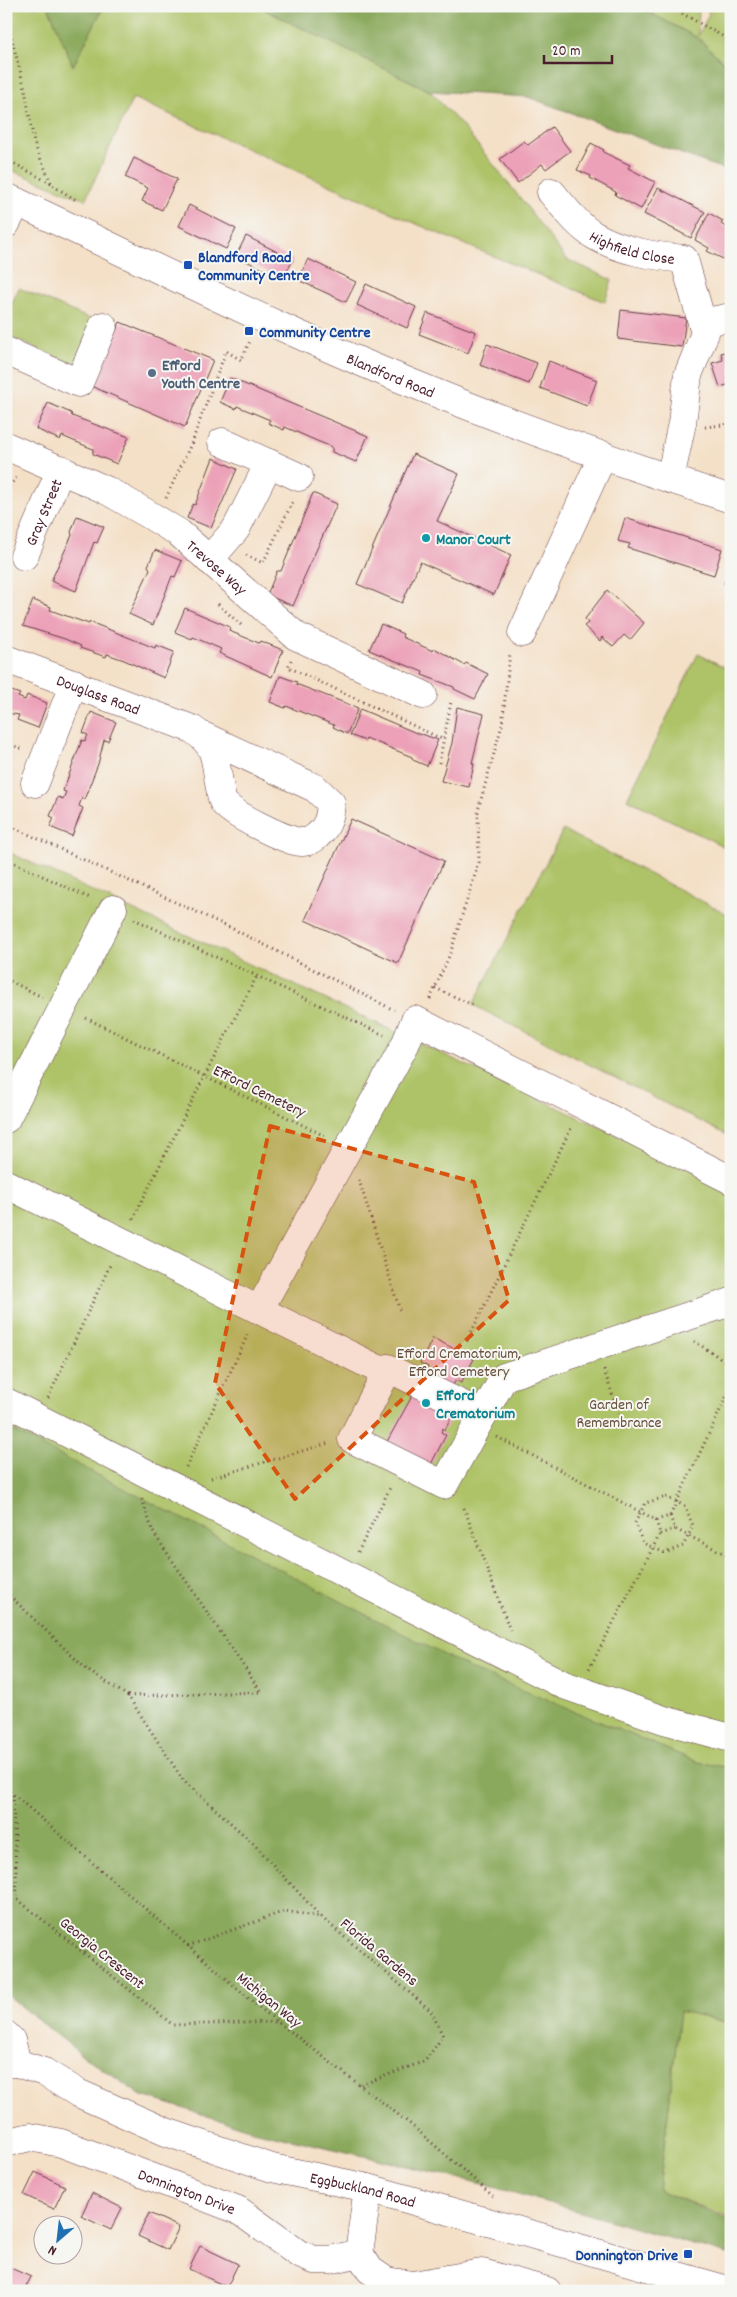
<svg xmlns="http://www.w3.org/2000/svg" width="737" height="2297" viewBox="0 0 737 2297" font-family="Dekko,sans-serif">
<rect width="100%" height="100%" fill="#f6f6f2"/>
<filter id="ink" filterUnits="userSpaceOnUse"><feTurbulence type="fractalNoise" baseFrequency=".02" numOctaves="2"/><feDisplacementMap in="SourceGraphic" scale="10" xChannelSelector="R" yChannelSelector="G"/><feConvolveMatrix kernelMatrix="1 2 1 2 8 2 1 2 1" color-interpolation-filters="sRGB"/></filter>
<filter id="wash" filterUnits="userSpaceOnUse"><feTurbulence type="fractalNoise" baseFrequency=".0096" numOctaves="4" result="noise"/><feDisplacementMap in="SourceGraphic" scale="20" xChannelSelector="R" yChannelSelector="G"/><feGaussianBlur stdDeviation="1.12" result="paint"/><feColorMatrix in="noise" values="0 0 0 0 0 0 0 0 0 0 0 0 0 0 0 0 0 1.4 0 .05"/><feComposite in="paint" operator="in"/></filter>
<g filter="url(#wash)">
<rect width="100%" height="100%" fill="#f4e0c7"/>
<g fill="#aec367" stroke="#7c7149">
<polygon points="6,6 48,6 73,66 104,6 257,6 430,91 464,128 521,199 566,259 612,280 605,302 444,236 133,98 85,200 6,168"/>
<polygon points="637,6 699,6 698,36 709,14 706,6 731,6 731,69 698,38"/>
<polygon points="19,288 95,321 75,365 6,335 6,316"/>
<polygon points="698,654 731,670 731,850 627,799"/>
<polygon points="563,830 731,916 731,1137 473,1005"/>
<polygon points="6,851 731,1188 731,1768 696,1763 520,1697 6,1434"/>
<polygon points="680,2011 731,2023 731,2219 659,2190"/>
</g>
<g fill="#8aa95c" stroke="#6a6444">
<polygon points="48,6 104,6 73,66"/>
<polygon points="257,6 637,6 698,38 731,69 731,172 528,97 430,91"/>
<polygon points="6,1427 471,1669 698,1762 731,1768 731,2023 680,2011 659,2190 731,2221 731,2256 487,2185 249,2129 140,2095 81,2054 6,1994"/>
</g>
<g id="blocks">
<g fill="#eca1b8">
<polygon points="552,127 570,151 546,169 542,164 518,183 500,159 524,141 528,145"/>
<polygon points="591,143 604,150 603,152 630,165 628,168 655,182 641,209 615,195 616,192 590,178 591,176 577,170"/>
<polygon points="134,158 177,179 162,210 142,201 148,188 125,177"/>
<polygon points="658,188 705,212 691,238 644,214"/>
<polygon points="189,205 236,229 226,249 179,226"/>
<polygon points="709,213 723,221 721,224 731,230 731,263 707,251 709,248 695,240"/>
<polygon points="246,236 293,260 283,279 236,256"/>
<polygon points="308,259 356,282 346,302 298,280"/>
<polygon points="366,284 416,307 407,328 357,305"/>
<polygon points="621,310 686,318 682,347 618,339"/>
<polygon points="427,313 476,332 468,353 419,334"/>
<polygon points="120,322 213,360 185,427 91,386"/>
<polygon points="731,341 731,384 720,387 712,363 723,360 721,353 730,350 727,342"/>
<polygon points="487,344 537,363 529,384 480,365"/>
<polygon points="549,361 597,380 587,406 540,388"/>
<polygon points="230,378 368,436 356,462 332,452 332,447 317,441 285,427 284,430 268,423 270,420 237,406 236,409 220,402"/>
<polygon points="48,403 71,413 72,416 129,437 117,464 93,454 93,449 62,436 60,440 36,429"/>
<polygon points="413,454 459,474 437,521 511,555 494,595 420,562 402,603 357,584"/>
<polygon points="213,458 237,469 211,528 187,518 193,504 195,505"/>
<polygon points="313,493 337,504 302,582 303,583 293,606 267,595 277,571 281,571"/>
<polygon points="77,516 104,527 97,543 94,542 76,591 51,581 72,535 71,532"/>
<polygon points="625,518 722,549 714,575 628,548 630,544 618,541"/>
<polygon points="155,550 182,561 175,577 172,576 153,625 129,614 150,569 148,566"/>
<polygon points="730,563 731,563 731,586 724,584"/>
<polygon points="607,590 644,623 630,640 624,635 613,647 602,637 600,641 584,626 588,623 585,619"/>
<polygon points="33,600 51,607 50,610 89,624 90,622 155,648 156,645 174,652 164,678 124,660 107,654 106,657 80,648 81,646 65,639 23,626"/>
<polygon points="185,608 230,627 229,631 259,643 260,641 283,650 272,677 219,653 221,649 193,637 192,639 175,632"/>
<polygon points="381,624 403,634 402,637 433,651 434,648 464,665 466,663 488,674 475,699 454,689 454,687 422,675 423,672 369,650"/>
<polygon points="280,676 297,682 296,684 358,708 347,734 333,727 334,725 286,706 285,708 270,702"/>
<polygon points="6,689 20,694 18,697 25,700 27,695 47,703 38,728 17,720 19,715 6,713"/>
<polygon points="457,707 484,714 472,763 474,764 469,787 441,781 452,743"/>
<polygon points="360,709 421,735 422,734 438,740 427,766 413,760 412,757 366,738 365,741 350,735"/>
<polygon points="91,712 116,722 108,741 104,740 98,764 84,800 82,798 79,806 83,808 72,836 50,827 54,818 50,816 58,797 63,799 66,792 63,791 76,756 82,740 85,741 88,735 83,733"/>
<polygon points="351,819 444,861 398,963 305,920"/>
<polygon points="433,1338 474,1359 461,1383 456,1380 448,1394 456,1408 445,1430 443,1428 441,1432 446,1435 428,1470 384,1447 428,1367 420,1363"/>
<polygon points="35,2172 65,2186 54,2209 24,2195"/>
<polygon points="92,2193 122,2208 111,2230 81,2216"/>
<polygon points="149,2213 179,2227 168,2250 138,2236"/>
<polygon points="200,2246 238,2264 227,2287 189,2269"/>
<polygon points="6,2266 31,2277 24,2291 6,2291"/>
</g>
</g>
</g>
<g filter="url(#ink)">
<use href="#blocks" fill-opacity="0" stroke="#643c42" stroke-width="1"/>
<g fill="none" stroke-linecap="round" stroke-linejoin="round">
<defs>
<g id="minor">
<path id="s1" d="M551 192C564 207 578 226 595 236 622 251 653 256 684 259L705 333 688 375 682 423 670 479"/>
<path id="s2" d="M6 197C146 262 283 332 426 389 526 430 629 466 731 499"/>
<polyline points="6,224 17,202"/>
<polyline points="702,323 731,317"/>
<polyline points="6,351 79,383 103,326"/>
<polyline points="222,442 299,477"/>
<path id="s3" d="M6 446 106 490 148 514 179 533 296 636 423 695"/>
<path id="s4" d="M24 556 61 469"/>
<polyline points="209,560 236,529 269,463"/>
<polyline points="522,633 603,455"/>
<path id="s5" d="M6 659 192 729C219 747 214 760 220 788 221 793 221 799 224 803 233 815 280 837 295 841 300 843 309 842 313 839 327 829 330 819 331 803L315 788 203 736"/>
<polyline points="35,783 74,683"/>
<polyline points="6,1119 113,909"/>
<polyline points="6,1184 386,1373 352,1439 444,1485 504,1377 731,1302"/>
<polyline points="259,1310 405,1045 415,1020 731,1180"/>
<polyline points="386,1373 388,1368 483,1415"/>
<polyline points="6,1402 564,1685 664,1720 727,1737 731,1736"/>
<polyline points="6,2035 11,2040 17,2063"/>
<path id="s6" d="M6 2063H17L44 2072 78 2093 166 2132 272 2168 368 2188 731 2291"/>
<path id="s7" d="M6 2143 30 2137 61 2143 199 2195 238 2210 299 2254 314 2260H330L359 2253"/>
<polyline points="368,2188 359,2253 370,2270 386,2281 413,2285 482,2273 547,2291"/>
</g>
</defs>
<use href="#minor" stroke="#643c42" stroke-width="29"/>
<g stroke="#643c42" stroke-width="3" stroke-dasharray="1 4" stroke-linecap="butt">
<polyline points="669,6 731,41"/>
<polyline points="6,18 25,89 34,143 52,185 76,200"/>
<polyline points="6,159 52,184"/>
<polyline points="705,427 731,424"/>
<polyline points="6,490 16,478"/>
<polyline points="166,498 192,442 226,351 241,360 251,339"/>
<polyline points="246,555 263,563 293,501"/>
<polyline points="218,604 241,625 243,623"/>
<polyline points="291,660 288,667 442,739"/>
<polyline points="6,743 23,749"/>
<polyline points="439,763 451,702"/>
<polyline points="6,824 229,927 394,1010"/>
<polyline points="6,859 92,899"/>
<polyline points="134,919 384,1035"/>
<polyline points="6,979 42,997"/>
<polyline points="435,988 473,1005"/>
<polyline points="430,999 450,954 479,862 478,810 502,725 510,653"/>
<polyline points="86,1018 327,1137"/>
<polyline points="359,1180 400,1311"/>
<polyline points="133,1219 204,1077 257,976"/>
<polyline points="467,1341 572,1126"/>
<polyline points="694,1341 731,1365"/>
<polyline points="604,1370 619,1414"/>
<polyline points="48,1398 111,1263"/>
<polyline points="497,1437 656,1520 660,1534 589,1669"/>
<polyline points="186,1467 249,1332"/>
<polyline points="211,1478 329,1443"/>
<polygon points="666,1497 685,1506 693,1526 683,1546 665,1553 643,1543 635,1523 645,1503"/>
<polyline points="142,1499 153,1532 261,1692 128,1696 183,1780 254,1844 321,1917"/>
<polyline points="464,1508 510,1630"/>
<polyline points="670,1516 675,1529 731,1557"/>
<polyline points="656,1520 670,1516 731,1387"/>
<polyline points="660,1534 675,1529"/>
<polyline points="358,1552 391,1486"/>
<polyline points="6,1592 87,1670 128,1696"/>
<polyline points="6,1788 260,2008 409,2123 493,2196"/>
<polyline points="13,1795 17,1899 173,2025 277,2022"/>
<polyline points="188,1946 285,1911 321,1917 431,2011 443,2036 425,2061 361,2085"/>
</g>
<use href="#minor" stroke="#fff" stroke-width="28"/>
</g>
</g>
<path fill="#d8530f" fill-opacity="0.2" stroke="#d8530f" stroke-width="4" stroke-dasharray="10 6" stroke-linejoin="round" d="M270 1126 474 1182 509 1300 295 1499 215 1383Z"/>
<g fill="#1a4fb4" stroke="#f6f6f2" stroke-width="2">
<rect x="183" y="260" width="10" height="10" rx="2.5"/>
<rect x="244" y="326" width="10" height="10" rx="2.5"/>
<rect x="683" y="2249" width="10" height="10" rx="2.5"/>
</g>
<circle fill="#5c6f8a" stroke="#f6f6f2" stroke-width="2" cx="152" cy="373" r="5"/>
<g fill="#0f9aa8" stroke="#f6f6f2" stroke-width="2">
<circle cx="426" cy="538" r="5"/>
<circle cx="426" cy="1403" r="5"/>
</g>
<g text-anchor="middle" stroke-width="4" stroke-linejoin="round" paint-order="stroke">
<g font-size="16" fill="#4a1f2b" stroke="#f6f6f2">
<text dy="6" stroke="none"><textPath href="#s1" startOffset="102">Highfield Close</textPath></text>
<text dy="6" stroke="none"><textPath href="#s2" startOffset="424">Blandford Road</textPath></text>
<text dy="6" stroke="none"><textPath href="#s4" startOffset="48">Gray Street</textPath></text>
<text dy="6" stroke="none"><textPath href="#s3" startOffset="245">Trevose Way</textPath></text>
<text dy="6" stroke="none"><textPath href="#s5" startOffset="99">Douglass Road</textPath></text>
<text transform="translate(260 1090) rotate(26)" y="6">Efford Cemetery</text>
<text transform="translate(380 1951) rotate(40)" y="6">Florida Gardens</text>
<text transform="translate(103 1952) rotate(39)" y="6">Georgia Crescent</text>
<text transform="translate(270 1999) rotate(39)" y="6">Michigan Way</text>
<text dy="6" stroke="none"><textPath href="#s6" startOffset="381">Eggbuckland Road</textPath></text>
<text dy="6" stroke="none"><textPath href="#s7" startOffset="191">Donnington Drive</textPath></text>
</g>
<g font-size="16" font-weight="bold" fill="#164399" stroke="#f6f6f2" text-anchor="start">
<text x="198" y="262">Blandford Road<tspan x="198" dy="18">Community Centre</tspan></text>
<text x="259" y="337">Community Centre</text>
<text x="678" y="2260" text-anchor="end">Donnington Drive</text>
</g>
<g font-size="16" font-weight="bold" fill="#4e5e75" stroke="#f6f6f2" text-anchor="start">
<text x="162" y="370">Efford<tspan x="162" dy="18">Youth Centre</tspan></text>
</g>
<g font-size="16" font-weight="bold" fill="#0d838f" stroke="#f6f6f2" text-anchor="start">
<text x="436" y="544">Manor Court</text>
<text x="436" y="1400">Efford<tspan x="436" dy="18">Crematorium</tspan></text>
</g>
<g font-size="16" fill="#68503d" stroke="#f6f6f2">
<text x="459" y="1358">Efford Crematorium,<tspan x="459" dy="18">Efford Cemetery</tspan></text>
<text x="619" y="1409">Garden of<tspan x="619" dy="18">Remembrance</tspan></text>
</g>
</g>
<rect width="737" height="2297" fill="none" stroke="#f6f6f2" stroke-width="25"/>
<g transform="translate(58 2240) rotate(208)"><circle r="24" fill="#f6f6f2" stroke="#b1a0a2"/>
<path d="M0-4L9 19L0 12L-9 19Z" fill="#1f6fb2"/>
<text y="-8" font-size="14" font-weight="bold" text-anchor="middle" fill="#4a1f2b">N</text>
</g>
<path d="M544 55v8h68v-8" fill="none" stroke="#4a1f2b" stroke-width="2.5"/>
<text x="552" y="55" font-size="15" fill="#4a1f2b" stroke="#f6f6f2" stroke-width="4" paint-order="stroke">20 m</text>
</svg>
